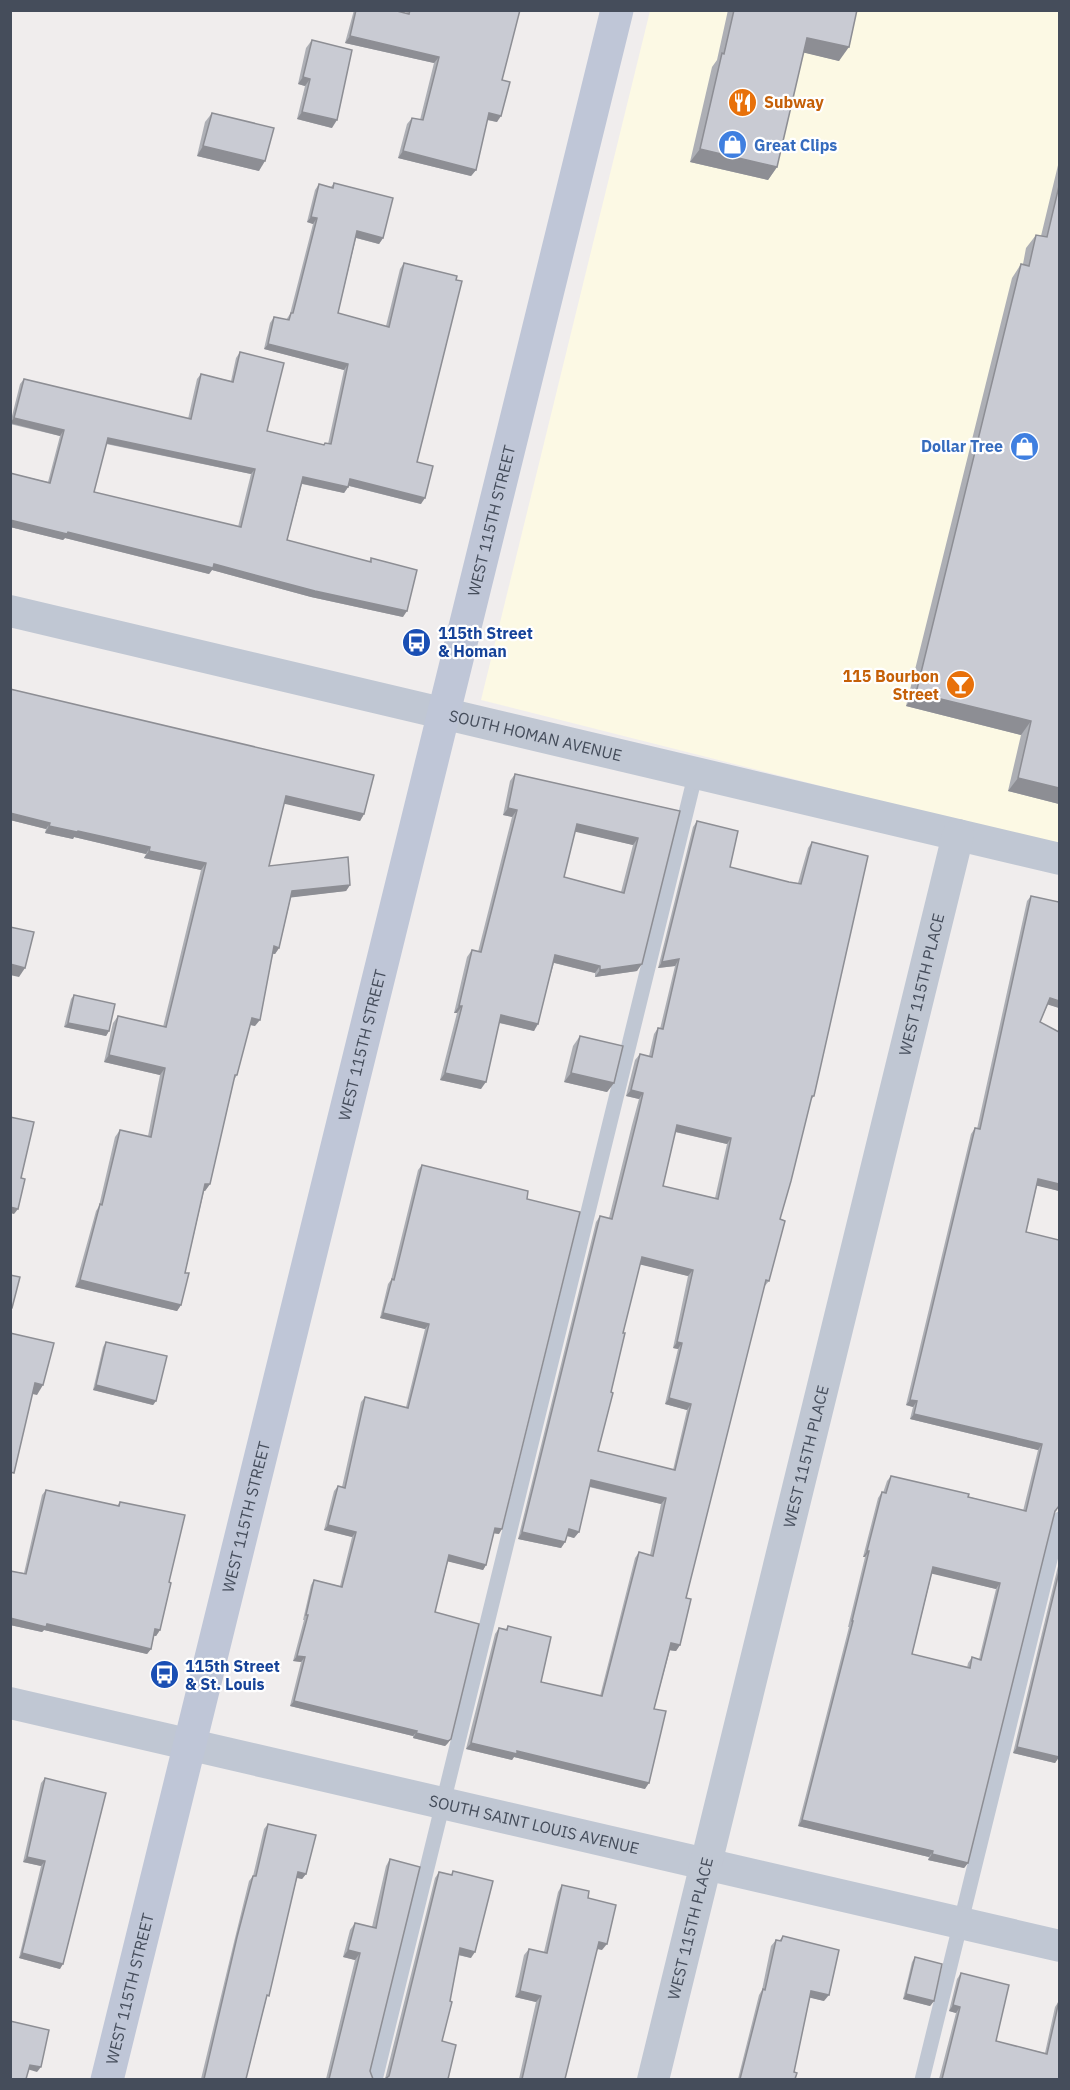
<svg xmlns="http://www.w3.org/2000/svg" width="1070" height="2090" viewBox="0 0 1070 2090" font-family="'IBM Plex Sans',sans-serif">
<rect width="100%" height="100%" fill="#f0eded"/>
<polygon fill="#fcf9e4" points="650,11 1059,11 1059,846 481,700"/>
<g fill="none" stroke-linecap="round" stroke-linejoin="round">
<g stroke="#c0c7d3" stroke-width="15">
<polyline points="375,2080 696,772"/>
<polyline points="922,2080 1060,1519"/>
</g>
<g stroke="#c0c7d3" stroke-width="32">
<path id="s1" d="M10 611 1060 859"/>
<path id="s2" d="M10 1703 1060 1946"/>
<path id="s3" d="M653 2080 958 835"/>
</g>
<path stroke="#bfc6d7" stroke-width="33" id="s4" d="M107 2080 617 10"/>
</g>
<g fill="#adafb5" fill-rule="evenodd">
<polygon points="354,10 393,10 406,14 407,10 520,10 502,80 497,122 487,120 476,170 471,176 398,158 407,124 412,118 420,120 434,63 345,43"/>
<polygon points="728,10 857,10 839,61 803,52 777,167 768,180 690,162 712,67 717,60"/>
<polygon points="312,40 332,128 297,119 305,86 298,84 306,48"/>
<polygon points="212,113 259,171 197,156 205,122"/>
<polygon points="1059,161 1059,804 1008,791 1021,735 906,706 1012,278 1021,264 1023,264 1026,248 1036,235 1041,236"/>
<path d="M334 183 383 238 379 244 356 238 338 313 386 326 400 269 404 263 417 462 421 504 349 486 344 493 302 484 287 540 369 562 371 558 403 617 311 597 212 570 209 574 65 538 63 540 10 527V473L48 482 60 436 10 424 20 384 24 379 188 419 197 379 201 374 231 381 236 358 240 352 267 431 323 445 325 443 328 444 344 370 264 349 270 323 274 317 286 320 290 314 313 224 307 222 315 190 319 184 331 187ZM106 444 251 474 238 527 94 492Z"/>
<polygon points="10,689 364,814 360,821 284,803 269,866 350,885 346,891 291,897 279,948 275,954 273,954 255,1026 250,1025 237,1075 234,1080 210,1184 205,1191 204,1191 185,1273 181,1305 177,1311 75,1287 96,1211 99,1206 115,1137 120,1130 148,1136 160,1075 104,1062 113,1023 118,1016 163,1027 201,870 144,858 146,854 74,837 73,839 45,833 46,829 10,820"/>
<path d="M515 774 680 811 637 971 595 977V973L554 963 534 1031 499 1023 481 1089 440 1080 457 1013H454L467 957 472 950 478 952 512 817 503 815 510 781ZM575 831 633 845 621 892 564 877Z"/>
<path d="M697 821 730 867 789 882 798 883 808 848 812 842 814 1096 810 1101 780 1219 769 1281 764 1287 686 1598 680 1645 676 1651 670 1650 654 1709 645 1789 514 1757 512 1760 466 1749 495 1634 499 1628 506 1629 508 1626 541 1682 600 1696 635 1558 639 1552 650 1555 661 1504 589 1487 579 1532 574 1538 567 1536 565 1542 561 1548 518 1539 596 1222 600 1216 609 1218 632 1125 639 1099 626 1096 635 1060 640 1054 649 1056 654 1034 658 1028 660 1029 675 966 658 968 693 827ZM675 1132 727 1144 715 1198 663 1186ZM640 1264 688 1276 673 1348 678 1349 665 1404 687 1410 673 1470 598 1451 623 1333Z"/>
<path d="M1031 896 1059 902V1008L1048 1004 1040 1022 1059 1032V1191L1037 1185 1026 1232 1057 1510 1054 1513 968 1863 964 1868 928 1860 929 1857 798 1826 849 1627H848L865 1557H863L878 1498 882 1492 883 1493 887 1481 891 1476 1023 1511 1038 1450 910 1419 913 1407 906 1405 971 1134 975 1128 977 1129 1027 901ZM932 1573 996 1589 979 1659 972 1657 968 1663 967 1668 912 1654Z"/>
<polygon points="74,995 109,1031 106,1036 64,1027 71,999"/>
<polygon points="580,1036 614,1083 607,1092 564,1082 573,1046"/>
<polygon points="422,1165 527,1199 499,1534 494,1533 486,1565 483,1570 448,1561 435,1612 451,1739 447,1744 445,1746 413,1738 413,1736 290,1706 301,1662 293,1661 304,1620 303,1620 311,1585 314,1580 340,1586 352,1537 324,1530 334,1491 338,1486 342,1487 361,1402 365,1397 406,1407 425,1329 380,1318 388,1284 391,1280 418,1170"/>
<polygon points="106,1342 156,1401 153,1405 93,1390 103,1347"/>
<polygon points="46,1490 117,1506 120,1502 169,1582 160,1630 156,1636 154,1636 151,1649 147,1654 44,1630 42,1632 10,1625 10,1571 24,1573 42,1495"/>
<polygon points="1059,1562 1059,1757 1055,1763 1013,1753"/>
<polygon points="45,1778 60,1969 19,1958 41,1866 23,1862 41,1783"/>
<polygon points="268,1824 306,1874 302,1879 297,1878 246,2079 201,2079 234,1942 249,1881 253,1876 264,1829"/>
<polygon points="390,1859 370,2071 373,2079 326,2079 355,1960 343,1957 350,1930 355,1923 372,1927 386,1866"/>
<polygon points="453,1871 471,1958 458,1955 442,2041 385,2079 435,1878 439,1872 451,1875"/>
<polygon points="562,1885 588,1898 602,1950 597,1949 565,2079 519,2079 536,2002 515,1997 524,1955 529,1949 544,1952 558,1892"/>
<polygon points="783,1936 824,2001 809,1997 794,2072 795,2079 738,2079 759,1995 762,1990 771,1946 776,1940 779,1941"/>
<polygon points="915,1957 934,2001 930,2006 903,1999 912,1962"/>
<polygon points="961,1973 996,2041 1045,2053 1055,2007 1059,2001 1059,2079 939,2079 956,2013 949,2011 957,1979"/>
</g>
<g fill="#8d8e94">
<polygon points="350,36 439,57 434,63 345,43"/>
<polygon points="807,38 849,47 839,61 797,51"/>
<polygon points="303,77 310,79 305,86 298,84"/>
<polygon points="302,112 337,120 332,128 297,119"/>
<polygon points="489,113 501,116 497,122 484,119"/>
<polygon points="203,146 265,161 259,171 197,156"/>
<polygon points="700,149 777,167 768,180 690,162"/>
<polygon points="403,151 476,170 471,176 398,158"/>
<polygon points="311,217 317,218 313,224 307,222"/>
<polygon points="357,231 383,238 379,244 353,237"/>
<polygon points="268,344 348,364 344,370 264,349"/>
<polygon points="14,418 64,430 60,436 10,423"/>
<polygon points="108,438 255,469 251,474 104,443"/>
<polygon points="303,477 348,487 344,493 299,483"/>
<polygon points="350,479 425,498 421,504 346,485"/>
<polygon points="10,520 68,532 214,564 407,611 403,617 311,597 212,570 209,574 65,538 63,540 10,527"/>
<polygon points="916,693 1031,721 1021,735 906,706"/>
<polygon points="1018,778 1059,788 1059,804 1008,791"/>
<polygon points="286,796 364,814 360,821 281,803"/>
<polygon points="508,808 517,810 512,817 503,815"/>
<polygon points="10,813 50,823 46,829 10,820"/>
<polygon points="577,824 638,838 633,845 572,831"/>
<polygon points="49,826 78,831 150,847 146,854 74,837 73,839 45,833"/>
<polygon points="149,851 206,863 201,870 144,858"/>
<polygon points="350,885 346,891 287,898 292,891"/>
<polygon points="274,946 279,948 275,954 270,953"/>
<polygon points="555,955 600,966 595,973 551,962"/>
<polygon points="679,959 675,966 658,968 662,962"/>
<polygon points="10,964 25,968 19,977 10,975"/>
<polygon points="642,964 637,971 595,977 600,970"/>
<polygon points="1050,998 1059,1001 1059,1008 1046,1004"/>
<polygon points="459,1006 462,1006 457,1013 454,1013"/>
<polygon points="501,1015 538,1024 534,1031 496,1022"/>
<polygon points="252,1018 260,1020 255,1026 247,1024"/>
<polygon points="68,1023 109,1031 106,1036 64,1027"/>
<polygon points="109,1055 165,1068 160,1075 104,1062"/>
<polygon points="445,1073 486,1082 481,1089 440,1080"/>
<polygon points="571,1073 614,1083 607,1092 564,1082"/>
<polygon points="631,1090 643,1093 639,1099 626,1096"/>
<polygon points="677,1125 731,1138 727,1144 672,1131"/>
<polygon points="1038,1179 1059,1184 1059,1191 1034,1185"/>
<polygon points="205,1184 210,1184 205,1191 201,1190"/>
<polygon points="10,1207 18,1209 14,1214 10,1213"/>
<polygon points="642,1257 693,1270 688,1276 638,1264"/>
<polygon points="80,1280 181,1305 177,1311 75,1287"/>
<polygon points="383,1313 429,1324 425,1329 380,1318"/>
<polygon points="677,1342 682,1343 678,1349 673,1348"/>
<polygon points="35,1383 43,1385 37,1395 28,1393"/>
<polygon points="96,1385 156,1401 153,1405 93,1390"/>
<polygon points="669,1398 691,1404 687,1410 665,1404"/>
<polygon points="910,1400 917,1401 913,1407 906,1405"/>
<polygon points="914,1414 1042,1444 1038,1450 910,1419"/>
<polygon points="591,1480 666,1498 661,1504 587,1486"/>
<polygon points="328,1525 356,1532 352,1537 324,1530"/>
<polygon points="495,1528 502,1529 499,1534 492,1533"/>
<polygon points="569,1529 579,1532 574,1538 564,1535"/>
<polygon points="522,1532 565,1542 561,1548 518,1539"/>
<polygon points="867,1551 869,1551 865,1557 863,1557"/>
<polygon points="449,1555 486,1565 483,1570 446,1561"/>
<polygon points="933,1567 1000,1583 996,1589 929,1573"/>
<polygon points="10,1618 47,1624 151,1649 147,1654 44,1630 42,1632 10,1625"/>
<polygon points="155,1629 160,1630 156,1636 151,1635"/>
<polygon points="671,1643 680,1645 676,1651 667,1650"/>
<polygon points="297,1656 305,1657 301,1662 293,1661"/>
<polygon points="294,1701 417,1731 413,1736 290,1706"/>
<polygon points="416,1733 451,1739 447,1744 445,1746 413,1738"/>
<polygon points="471,1743 517,1751 649,1783 645,1789 514,1757 512,1760 466,1749"/>
<polygon points="1017,1747 1059,1757 1055,1763 1013,1753"/>
<polygon points="802,1820 933,1851 929,1857 798,1826"/>
<polygon points="932,1854 968,1863 964,1868 928,1860"/>
<polygon points="27,1857 45,1861 41,1866 23,1862"/>
<polygon points="298,1872 306,1874 302,1879 294,1877"/>
<polygon points="599,1942 607,1944 602,1950 594,1948"/>
<polygon points="460,1948 475,1952 471,1958 455,1954"/>
<polygon points="348,1950 360,1953 355,1960 343,1957"/>
<polygon points="22,1953 63,1964 60,1969 19,1958"/>
<polygon points="520,1991 541,1996 536,2002 515,1997"/>
<polygon points="811,1991 829,1995 824,2001 807,1997"/>
<polygon points="906,1994 934,2001 930,2006 903,1999"/>
<polygon points="953,2005 960,2007 956,2013 949,2011"/>
<polygon points="30,2065 41,2067 37,2072 27,2069"/>
</g>
<g fill="#c9cbd3" stroke="#8d8e94" stroke-width="1.5" fill-rule="evenodd">
<polygon points="356,10 393,10 409,14 410,10 520,10 502,80 510,82 501,116 489,113 476,170 403,151 412,118 423,120 439,57 350,36"/>
<polygon points="734,10 857,10 849,47 807,38 777,167 700,149 722,53 724,54"/>
<polygon points="312,40 352,50 337,120 302,112 310,79 303,77"/>
<polygon points="212,113 274,128 265,161 203,146"/>
<path d="M334 183 393 198 383 238 357 231 338 313 389 327 404 263 457 276 456 280 462 281 417 462 433 466 425 498 350 479 348 487 303 477 287 540 371 562V558L417 570 407 611 315 591 214 564 213 568 68 532 67 534 10 520V473L50 483 64 430 14 418 24 379 191 419 201 374 233 382 240 352 284 363 267 431 324 445 325 443 331 444 348 364 268 344 274 317 289 320 291 313H293L317 218 311 217 319 184 333 188ZM108 438 255 469 241 527 94 492Z"/>
<polygon points="1059,186 1059,788 1018,778 1031,721 916,693 1021,264 1029,266 1036,235 1047,237"/>
<polygon points="10,689 374,775 364,814 286,796 269,866 348,857 350,885 292,891 279,948 274,946 260,1020 252,1018 237,1075 235,1075 210,1184 205,1184 185,1273 189,1273 181,1305 80,1280 100,1204 102,1205 120,1130 151,1137 165,1068 109,1055 118,1016 166,1027 206,863 149,851 150,847 78,831 77,832 49,826 50,823 10,813"/>
<path d="M515 774 680 811 642 964 600 970V966L555 955 538 1024 501 1015 486 1082 445 1073 462 1006H459L472 950 481 952 517 810 508 808ZM577 824 638 838 624 893 564 877Z"/>
<path d="M697 821 738 831 730 867 789 882 801 884 812 842 868 856 814 1096H812L791 1181 780 1219 785 1221 769 1281 766 1280 686 1598 691 1599 680 1645 671 1643 654 1709 666 1711 649 1783 517 1751V1754L471 1743 499 1628 507 1630 508 1626 551 1637 541 1682 602 1696 639 1552 653 1556 666 1498 591 1480 579 1532 569 1529 565 1542 522 1532 600 1216 612 1219 637 1119 643 1093 631 1090 640 1054 652 1057 658 1028 663 1029 679 959 662 962ZM677 1125 731 1138 718 1199 663 1186ZM642 1257 693 1270 677 1342 682 1343 669 1398 691 1404 675 1470 598 1451 613 1393 611 1392 625 1333H623Z"/>
<path d="M1031 896 1059 902V1001L1050 998 1040 1022 1059 1032V1184L1038 1179 1026 1232 1059 1240V1506L1055 1511 968 1863 932 1854 933 1851 802 1820 853 1621H852L869 1551H867L882 1492 886 1493 891 1476 969 1494 968 1497 1026 1511 1042 1444 914 1414 917 1401 910 1400 975 1128 980 1129ZM933 1567 1000 1583 981 1660 972 1657 970 1668 912 1654Z"/>
<polygon points="10,927 34,932 25,968 10,964"/>
<polygon points="74,995 115,1004 109,1031 68,1023"/>
<polygon points="580,1036 623,1046 614,1083 571,1073"/>
<polygon points="10,1117 34,1122 21,1178 25,1179 18,1209 10,1207"/>
<polygon points="422,1165 528,1191 527,1199 580,1212 502,1529 495,1528 486,1565 449,1555 435,1612 479,1624 451,1739 448,1741 416,1733 417,1731 294,1701 305,1657 297,1656 308,1615 306,1615 314,1580 342,1587 356,1532 328,1525 338,1486 345,1488 365,1397 408,1408 429,1324 383,1313 392,1279 394,1280"/>
<polygon points="10,1275 20,1277 12,1308 10,1308"/>
<polygon points="10,1333 54,1343 43,1385 35,1383 14,1473 10,1472"/>
<polygon points="106,1342 167,1356 156,1401 96,1385"/>
<polygon points="46,1490 119,1506 120,1502 185,1515 169,1582 171,1583 160,1630 155,1629 151,1649 47,1624 46,1627 10,1618 10,1571 26,1574"/>
<polygon points="1059,1572 1059,1757 1017,1747"/>
<polygon points="45,1778 106,1793 63,1964 22,1953 45,1861 27,1857"/>
<polygon points="268,1824 316,1835 306,1874 298,1872 269,1996 267,1995 246,2079 204,2079 237,1937 253,1876 256,1876"/>
<polygon points="390,1859 420,1867 370,2071 373,2079 329,2079 360,1953 348,1950 355,1923 376,1928"/>
<polygon points="453,1871 493,1881 475,1952 460,1948 450,2001 452,2002 442,2041 456,2045 448,2079 385,2079 389,2076 439,1872 452,1875"/>
<polygon points="562,1885 589,1891 588,1898 616,1905 607,1944 599,1942 565,2079 522,2079 541,1996 520,1991 529,1949 547,1953"/>
<polygon points="783,1936 839,1950 829,1995 811,1991 794,2072 797,2073 795,2079 740,2079 763,1989 765,1990 776,1940 781,1941"/>
<polygon points="915,1957 942,1964 934,2001 906,1994"/>
<polygon points="961,1973 1009,1985 996,2041 1047,2054 1059,2001 1059,2079 942,2079 960,2007 953,2005"/>
<polygon points="10,2021 49,2030 41,2067 30,2065 26,2079 10,2079"/>
</g>
<defs>
<symbol id="restaurant-disc" viewBox="-11 -11 22 22"><circle r="9.5" fill="#e8710a" stroke="#fff"/><path d="M-5-6h1v4h1v-4h1v4h1v-4h1v5L-1.5 .5V6h-2V.5L-5-1ZM5-6V6H3V1.5H1.5Q1.5-4 5-6Z" fill="#fff"/></symbol>
<symbol id="shop-disc" viewBox="-11 -11 22 22"><circle r="9.5" fill="#3f7fe0" stroke="#fff"/><path d="M-5-2.5h2.3a2.7 3.5 0 0 1 5.4 0H5L5.5 6h-11ZM-1.5-2.5h3a1.5 2.3 0 0 0-3 0Z" fill="#fff"/></symbol>
<symbol id="bus-disc" viewBox="-11 -11 22 22"><circle r="9.5" fill="#1a4fb4" stroke="#fff"/><path d="M-5-6H5V4H4V6H2V4H-2V6H-4V4H-5ZM-3.5-4V0h7V-4ZM-3.5 1.2v1.5H-2V1.2ZM2 1.2v1.5H3.5V1.2Z" fill="#fff"/></symbol>
<symbol id="bar-disc" viewBox="-11 -11 22 22"><circle r="9.5" fill="#e8710a" stroke="#fff"/><path d="M-6-5H6L.8 .8V4.5H3.5V6h-7V4.5H-.8V.8Z" fill="#fff"/></symbol>
</defs>
<g fill-rule="evenodd">
<use href="#restaurant-disc" x="726" y="86" width="33" height="33"/>
<use href="#shop-disc" x="716" y="128" width="33" height="33"/>
<use href="#shop-disc" x="1008" y="430" width="33" height="33"/>
<use href="#bus-disc" x="400" y="626" width="33" height="33"/>
<use href="#bar-disc" x="944" y="668" width="33" height="33"/>
<use href="#bus-disc" x="148" y="1658" width="33" height="33"/>
</g>
<g text-anchor="middle" stroke-width="4.5" stroke-linejoin="round" paint-order="stroke">
<g font-size="16" font-weight="bold" fill="#c56008" stroke="#fff" text-anchor="start">
<text x="764" y="108">Subway</text>
<text x="939" y="682" text-anchor="end">115 Bourbon<tspan x="939" dy="18">Street</tspan></text>
</g>
<g font-size="16" font-weight="bold" fill="#366cbe" stroke="#fff" text-anchor="start">
<text x="754" y="151">Great Clips</text>
<text x="1003" y="452" text-anchor="end">Dollar Tree</text>
</g>
<g font-size="16" fill="#454d5b" stroke="#fff">
<text dy="6" stroke="none"><textPath href="#s4" startOffset="1606">WEST 115TH STREET</textPath></text>
<text dy="6" stroke="none"><textPath href="#s1" startOffset="540">SOUTH HOMAN AVENUE</textPath></text>
<text dy="6" stroke="none"><textPath href="#s3" startOffset="1128">WEST 115TH PLACE</textPath></text>
<text dy="6" stroke="none"><textPath href="#s4" startOffset="1066">WEST 115TH STREET</textPath></text>
<text dy="6" stroke="none"><textPath href="#s3" startOffset="642">WEST 115TH PLACE</textPath></text>
<text dy="6" stroke="none"><textPath href="#s4" startOffset="580">WEST 115TH STREET</textPath></text>
<text dy="6" stroke="none"><textPath href="#s2" startOffset="538">SOUTH SAINT LOUIS AVENUE</textPath></text>
<text dy="6" stroke="none"><textPath href="#s3" startOffset="156">WEST 115TH PLACE</textPath></text>
<text dy="6" stroke="none"><textPath href="#s4" startOffset="94">WEST 115TH STREET</textPath></text>
</g>
<g font-size="16" font-weight="bold" fill="#164399" stroke="#fff" text-anchor="start">
<text x="438" y="639">115th Street<tspan x="438" dy="18">&amp; Homan</tspan></text>
<text x="185" y="1672">115th Street<tspan x="185" dy="18">&amp; St. Louis</tspan></text>
</g>
</g>
<rect width="1070" height="2090" fill="none" stroke="#454d5b" stroke-width="24"/>
</svg>
